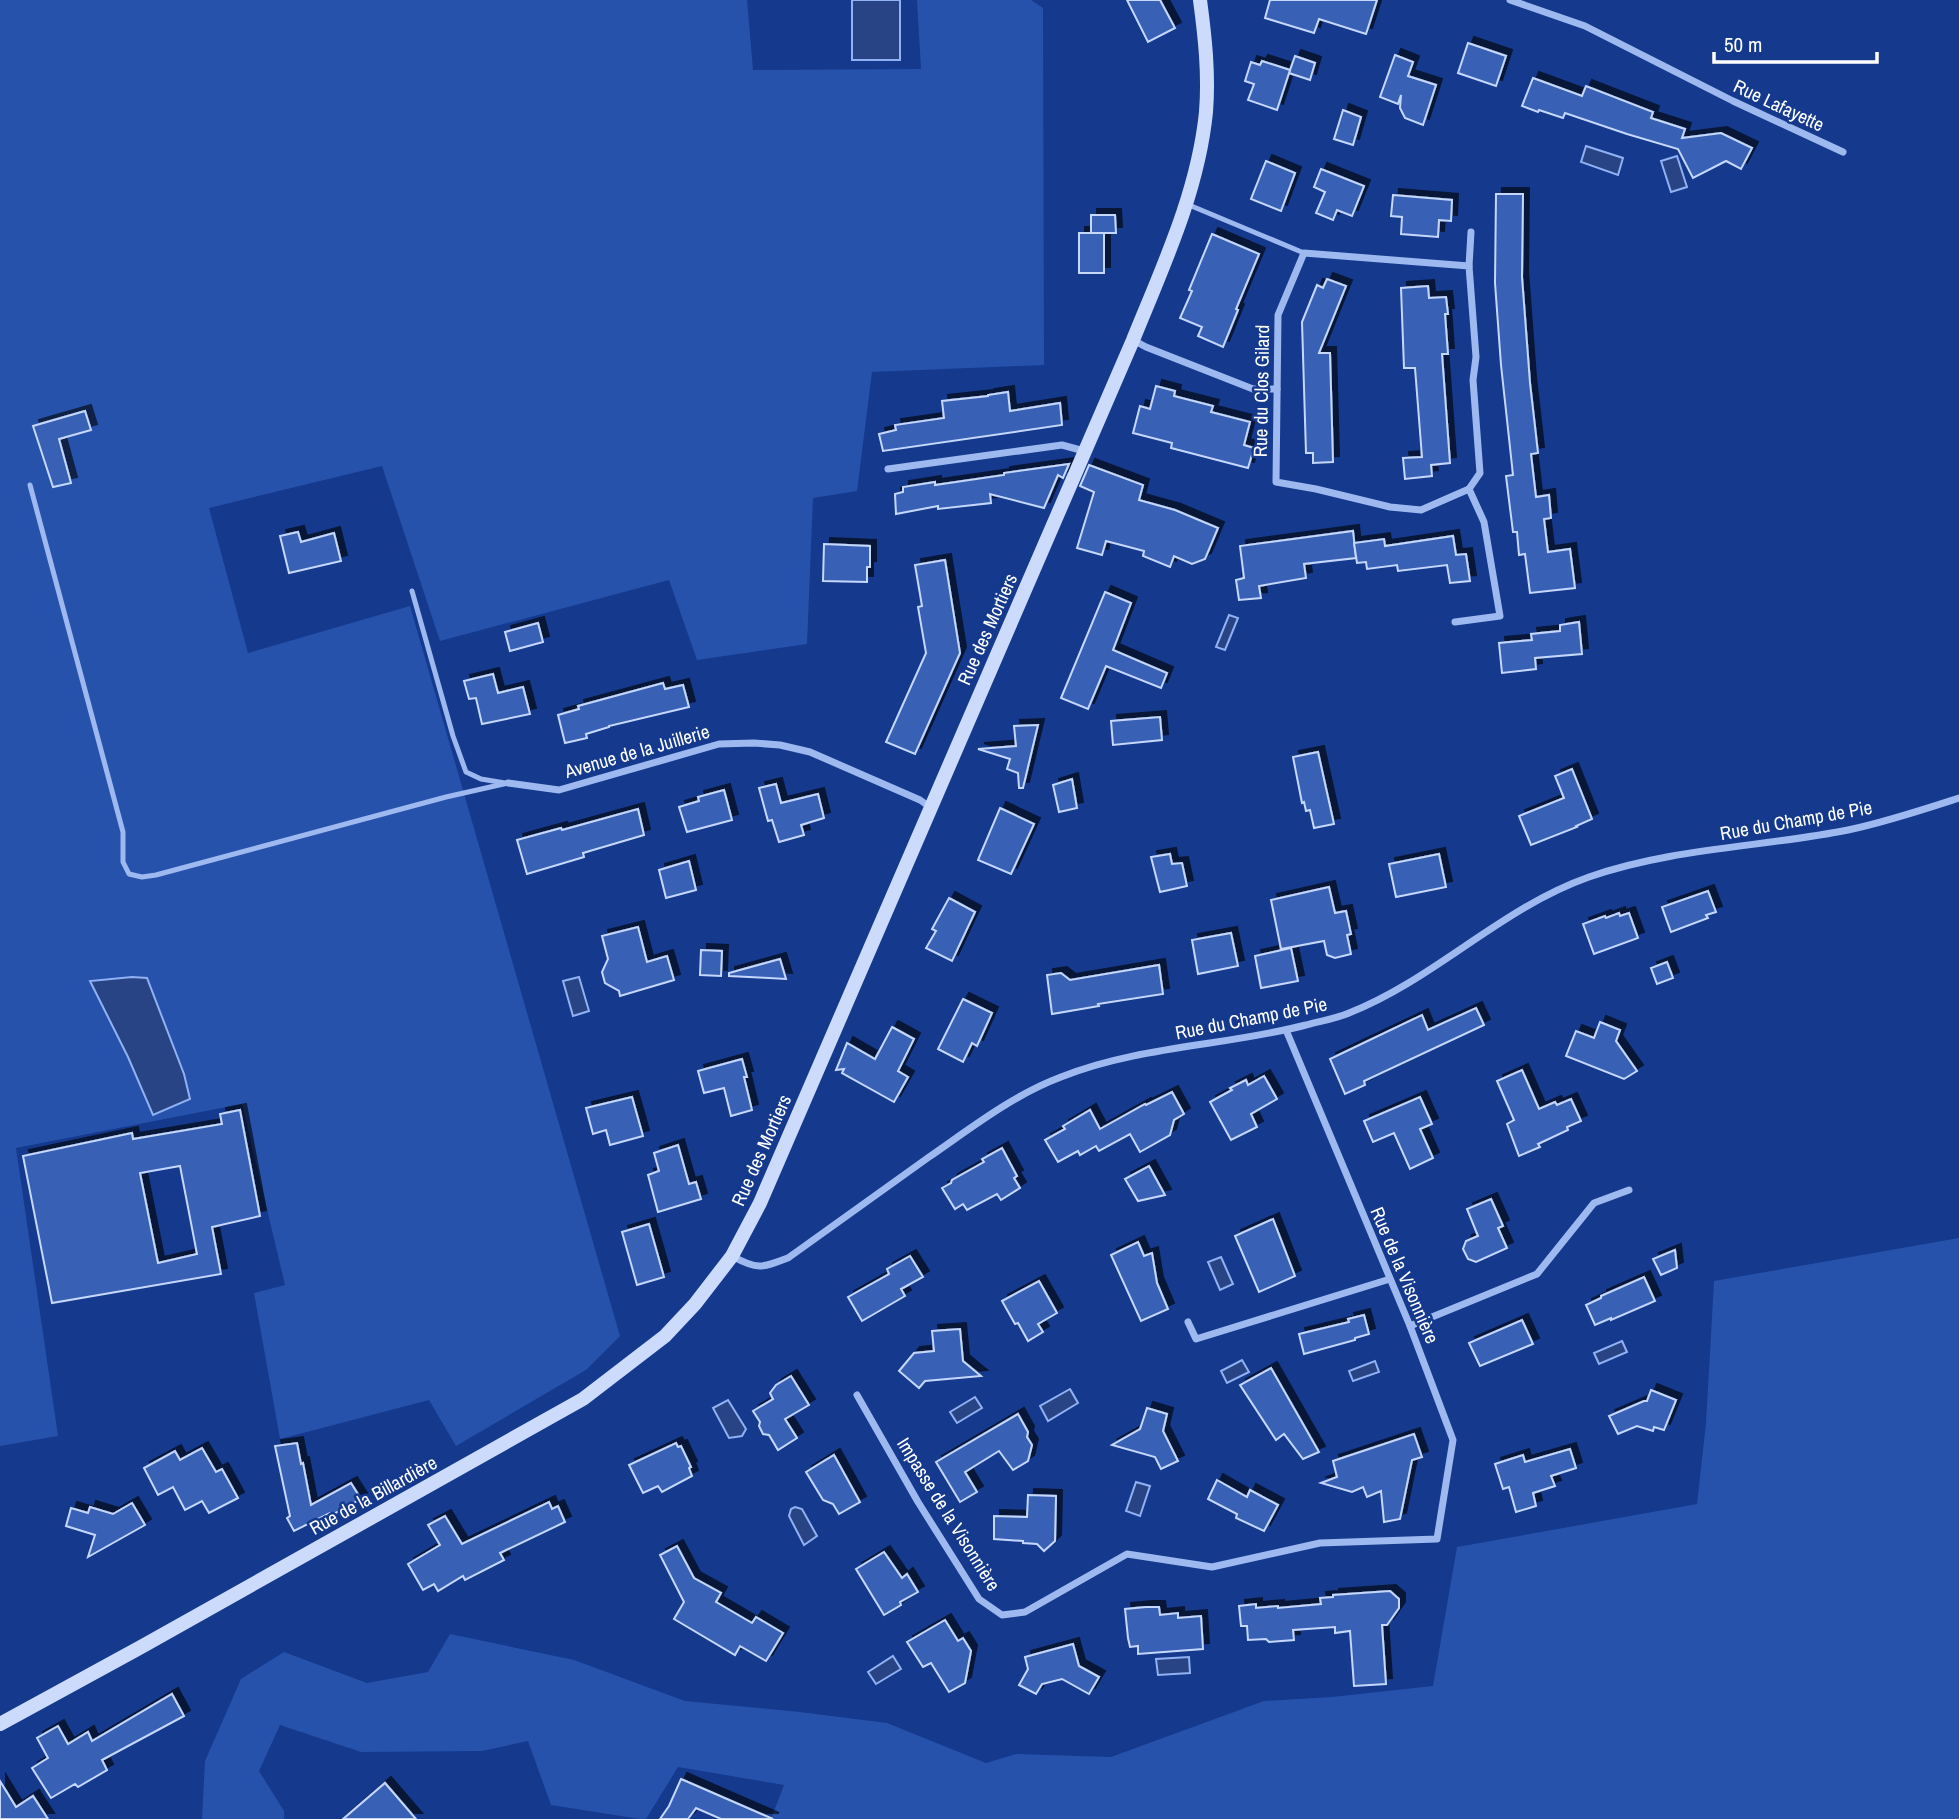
<svg xmlns="http://www.w3.org/2000/svg" width="1959" height="1819" viewBox="0 0 1959 1819" font-family="'Archivo Narrow',sans-serif">
<defs>
<filter id="shadow"><feDropShadow dx="6" dy="-6" stdDeviation="0" flood-color="#0009"/></filter>
</defs>
<rect width="100%" height="100%" fill="#14398d"/>
<g fill="#2652ac">
<polygon points="0,0 747,0 753,70 921,69 917,0 1031,0 1043,8 1044,365 872,372 857,491 813,498 807,644 697,660 669,580 440,641 382,466 209,508 248,653 410,606 620,1336 586,1370 456,1446 429,1400 280,1439 254,1293 285,1285 242,1104 16,1148 58,1436 0,1446"/>
<polygon points="1959,1238 1959,1819 771,1819 784,1785 678,1767 646,1819 640,1819 551,1805 528,1741 482,1751 361,1752 280,1725 259,1771 284,1811 284,1819 202,1819 205,1761 241,1679 284,1652 367,1683 428,1672 450,1634 574,1660 685,1701 800,1712 887,1723 986,1763 1016,1754 1111,1757 1264,1701 1332,1697 1433,1686 1457,1547 1697,1504 1706,1423 1714,1281"/>
</g>
<g fill="#294484" stroke="#90b1f3" stroke-width="2">
<rect x="852" y="0" width="48" height="60"/>
<polygon points="1586,146 1623,158 1618,175 1581,162"/>
<polygon points="1677,156 1687,187 1671,192 1661,161"/>
<polygon points="1229,615 1238,618 1225,650 1216,647"/>
<polygon points="132,977 147,978 184,1074 190,1099 153,1115 128,1057 90,981"/>
<polygon points="579,977 589,1011 573,1016 563,981"/>
<polygon points="1221,1257 1233,1284 1220,1290 1208,1262"/>
<polygon points="1622,1341 1627,1352 1599,1364 1594,1353"/>
<polygon points="1242,1360 1249,1372 1227,1383 1221,1371"/>
<polygon points="1375,1361 1379,1372 1353,1381 1349,1371"/>
<polygon points="1070,1389 1078,1403 1048,1421 1040,1406"/>
<polygon points="975,1397 982,1408 957,1423 950,1412"/>
<polygon points="728,1400 746,1429 742,1436 729,1438 713,1408"/>
<polygon points="1136,1482 1150,1486 1140,1516 1126,1511"/>
<polygon points="795,1507 802,1509 817,1536 804,1545 789,1516 791,1509"/>
<polygon points="893,1656 901,1669 876,1684 868,1672"/>
<polygon points="1189,1657 1190,1673 1158,1675 1156,1659"/>
</g>
<g fill="#3860b5" stroke="#c5d7fc" stroke-width="2" fill-rule="evenodd" filter="url(#shadow)">
<polygon points="1127,0 1160,0 1175,28 1148,42"/>
<polygon points="1270,0 1377,0 1366,34 1319,19 1314,33 1265,18"/>
<polygon points="1468,43 1506,56 1496,86 1458,73"/>
<polygon points="1395,55 1413,62 1408,76 1436,85 1423,125 1405,118 1400,108 1401,95 1398,104 1380,97"/>
<polygon points="1295,56 1315,63 1310,80 1289,73"/>
<polygon points="1262,61 1290,70 1277,110 1248,100 1254,84 1245,81 1251,62 1260,65"/>
<polygon points="1533,78 1582,96 1586,86 1653,112 1651,118 1685,129 1682,138 1721,133 1752,148 1741,169 1726,161 1693,178 1678,149 1627,134 1565,113 1563,118 1539,110 1538,112 1522,106"/>
<polygon points="1343,110 1361,117 1353,145 1334,139"/>
<polygon points="1266,161 1295,173 1281,211 1251,199"/>
<polygon points="1321,169 1364,186 1352,216 1337,210 1333,220 1316,213 1325,192 1314,187"/>
<polygon points="1496,194 1523,194 1522,277 1530,383 1538,453 1531,454 1536,497 1549,495 1551,518 1544,519 1548,552 1570,549 1575,588 1530,593 1525,554 1519,555 1517,532 1513,532 1506,476 1513,475 1501,365 1495,283"/>
<polygon points="1393,195 1452,200 1451,221 1439,220 1438,237 1401,234 1402,217 1391,216"/>
<polygon points="1091,215 1115,215 1116,233 1091,233"/>
<rect x="1079" y="233" width="25" height="40"/>
<polygon points="1212,234 1259,254 1236,309 1238,310 1223,347 1198,336 1202,327 1180,318 1192,291 1189,290"/>
<polygon points="1327,279 1346,286 1319,353 1330,353 1333,462 1313,463 1313,453 1306,453 1302,322 1317,285 1323,288"/>
<polygon points="1428,286 1429,298 1446,297 1448,314 1445,314 1448,354 1442,354 1450,463 1431,465 1432,476 1405,479 1403,458 1422,457 1415,368 1404,368 1401,288"/>
<polygon points="1156,386 1175,391 1174,396 1213,406 1211,412 1250,422 1244,445 1254,448 1248,468 1171,448 1172,443 1133,433 1140,406 1150,409"/>
<polygon points="1008,392 1010,411 1060,403 1062,425 883,451 879,434 896,430 895,425 944,418 942,401 988,396 988,395"/>
<polygon points="85,411 91,430 59,439 71,483 53,487 33,426"/>
<polygon points="1069,464 1063,478 1058,475 1044,508 990,494 991,503 938,509 938,506 896,514 895,494 903,492 903,487 935,482 935,485 1004,475 1004,473"/>
<polygon points="1089,465 1143,485 1139,500 1175,510 1218,528 1205,559 1192,564 1174,556 1170,567 1143,556 1144,551 1106,541 1102,555 1077,548 1094,492 1080,486"/>
<polygon points="1353,531 1356,558 1304,564 1306,578 1259,586 1261,598 1239,600 1236,580 1244,578 1240,546"/>
<polygon points="298,532 301,542 334,533 341,561 289,573 280,536"/>
<polygon points="1453,536 1456,555 1466,554 1470,581 1450,583 1447,565 1398,571 1397,565 1367,569 1366,562 1357,563 1354,543 1384,539 1385,546"/>
<polygon points="824,544 870,546 870,567 867,567 867,582 823,581"/>
<polygon points="945,560 960,653 915,754 886,742 926,653 918,607 922,606 915,565"/>
<polygon points="1105,592 1131,603 1113,650 1167,673 1161,688 1106,666 1088,709 1061,698"/>
<polygon points="1579,622 1582,654 1535,658 1536,669 1502,673 1499,643 1532,640 1531,634 1560,631 1560,625"/>
<polygon points="538,623 543,642 510,651 505,632"/>
<polygon points="493,674 498,693 523,687 530,714 482,724 476,698 469,699 464,681"/>
<polygon points="663,683 665,689 683,685 689,707 609,726 609,727 586,734 587,738 565,743 558,715 579,709 578,706"/>
<polygon points="1160,717 1162,740 1113,745 1111,721"/>
<polygon points="1038,725 1023,788 1019,788 1018,773 1007,769 1010,759 978,749 1016,746 1014,726"/>
<polygon points="1318,752 1334,824 1314,828 1310,810 1306,811 1304,802 1302,803 1293,757"/>
<polygon points="1572,769 1592,819 1576,826 1577,827 1531,845 1519,816 1564,798 1555,776"/>
<polygon points="1072,779 1077,808 1059,812 1053,785"/>
<polygon points="776,784 781,803 818,794 824,818 801,825 804,835 779,842 772,820 768,821 759,788"/>
<polygon points="724,790 732,820 687,832 679,807 699,801 698,797"/>
<polygon points="1000,808 1034,824 1011,874 978,860"/>
<polygon points="638,809 644,835 583,853 584,857 527,874 517,840 561,828 562,830"/>
<polygon points="1170,854 1172,864 1182,863 1187,886 1160,892 1151,857"/>
<polygon points="1439,854 1446,887 1396,897 1389,864"/>
<polygon points="689,861 696,890 666,898 659,870"/>
<polygon points="1329,887 1335,913 1346,911 1351,934 1347,935 1351,954 1335,958 1327,955 1324,941 1281,949 1271,900"/>
<polygon points="1708,891 1716,912 1706,915 1708,918 1671,932 1662,907"/>
<polygon points="949,898 975,912 952,961 926,948 936,931 932,929"/>
<polygon points="1619,913 1620,916 1629,913 1638,938 1594,954 1583,924 1605,916 1606,918"/>
<polygon points="638,927 647,962 667,956 674,980 620,996 619,991 605,983 602,972 608,959 602,936"/>
<polygon points="1231,933 1238,966 1198,974 1192,940"/>
<polygon points="1291,948 1298,981 1261,988 1255,956"/>
<polygon points="701,950 722,951 721,976 700,975"/>
<polygon points="780,959 786,979 729,976 729,973"/>
<polygon points="1667,962 1673,978 1657,984 1651,968"/>
<polygon points="1159,965 1163,994 1098,1004 1099,1006 1052,1014 1047,975 1061,973 1070,980"/>
<polygon points="963,999 992,1013 977,1046 972,1043 963,1062 938,1049"/>
<polygon points="1476,1008 1484,1025 1364,1081 1365,1085 1345,1094 1330,1059 1422,1015 1428,1030"/>
<polygon points="1600,1022 1620,1030 1616,1041 1637,1071 1624,1079 1566,1056 1576,1031 1594,1038"/>
<polygon points="892,1027 914,1039 898,1071 908,1077 894,1102 842,1073 844,1069 836,1070 847,1043 875,1059"/>
<polygon points="742,1059 747,1077 744,1077 752,1110 731,1116 724,1088 704,1093 698,1071"/>
<polygon points="1522,1070 1539,1109 1555,1102 1557,1105 1571,1099 1581,1121 1567,1127 1568,1130 1538,1144 1540,1147 1519,1156 1507,1124 1514,1120 1497,1081"/>
<polygon points="1264,1076 1277,1099 1251,1114 1257,1127 1231,1140 1210,1102 1232,1090 1230,1088 1246,1080 1248,1085"/>
<polygon points="1172,1092 1184,1114 1174,1120 1170,1135 1140,1152 1130,1134 1099,1151 1096,1146 1080,1155 1078,1151 1058,1162 1045,1140 1065,1129 1063,1126 1090,1110 1100,1129 1145,1104 1146,1105"/>
<polygon points="632,1097 643,1136 610,1145 606,1130 593,1134 586,1108"/>
<polygon points="1420,1097 1432,1124 1420,1129 1433,1158 1410,1169 1394,1133 1373,1142 1364,1121"/>
<path d="M240 1110 260 1216 212 1227 221 1274 52 1303 23 1156 132 1133 133 1139 222 1124 220 1114ZM180 1166 197 1254 158 1263 140 1173Z"/>
<polygon points="678,1145 689,1184 696,1182 701,1199 658,1212 648,1175 659,1171 654,1153"/>
<polygon points="1002,1148 1017,1176 1014,1178 1020,1188 1001,1200 997,1194 967,1210 963,1204 955,1209 942,1188 951,1183 952,1180 984,1162 982,1159"/>
<polygon points="1149,1166 1165,1195 1138,1201 1125,1179"/>
<polygon points="1491,1199 1503,1226 1498,1228 1507,1248 1476,1262 1468,1259 1463,1249 1466,1241 1478,1236 1467,1209"/>
<polygon points="1273,1219 1295,1276 1259,1292 1235,1236"/>
<polygon points="649,1224 664,1277 637,1285 622,1232"/>
<polygon points="1138,1242 1144,1256 1152,1253 1157,1283 1168,1309 1141,1321 1111,1255"/>
<polygon points="1675,1250 1677,1268 1661,1275 1653,1259"/>
<polygon points="910,1256 923,1277 901,1289 905,1296 862,1321 848,1297 889,1274 887,1269"/>
<polygon points="1644,1277 1655,1301 1611,1320 1611,1318 1595,1325 1586,1305 1601,1298 1601,1296"/>
<polygon points="1039,1281 1057,1313 1038,1324 1043,1332 1028,1341 1018,1323 1015,1324 1002,1301"/>
<polygon points="1364,1315 1369,1334 1355,1338 1355,1340 1304,1354 1299,1334 1349,1322 1348,1319"/>
<polygon points="1522,1320 1533,1344 1480,1366 1469,1343"/>
<polygon points="960,1329 963,1361 981,1376 925,1381 919,1388 899,1371 914,1353 934,1351 932,1331"/>
<polygon points="1271,1368 1319,1452 1303,1459 1284,1434 1276,1440 1240,1385"/>
<polygon points="791,1376 809,1405 785,1419 797,1438 778,1450 769,1435 763,1434 759,1426 760,1422 753,1411 773,1399 770,1393 776,1385"/>
<polygon points="1651,1390 1676,1400 1664,1430 1654,1427 1653,1431 1637,1426 1618,1434 1609,1416 1644,1401 1647,1401"/>
<polygon points="1147,1408 1167,1414 1163,1431 1178,1461 1161,1469 1155,1457 1112,1445 1140,1429"/>
<polygon points="1018,1414 1028,1432 1027,1437 1032,1445 1028,1461 1013,1470 999,1451 965,1472 977,1492 960,1502 936,1462"/>
<polygon points="1414,1434 1422,1457 1412,1460 1400,1519 1384,1522 1381,1491 1367,1497 1363,1487 1352,1492 1321,1483 1337,1477 1333,1461"/>
<polygon points="297,1443 301,1464 303,1463 311,1505 351,1483 361,1499 332,1515 330,1513 294,1531 287,1518 290,1516 275,1446"/>
<polygon points="676,1443 678,1447 681,1446 691,1467 689,1468 692,1476 662,1492 658,1486 643,1493 629,1465"/>
<polygon points="202,1448 216,1472 222,1469 238,1498 209,1513 202,1501 185,1510 173,1487 158,1495 144,1468 175,1451 180,1460"/>
<polygon points="1570,1449 1576,1468 1551,1476 1555,1486 1533,1493 1536,1506 1516,1512 1509,1487 1503,1489 1495,1464 1523,1455 1525,1462"/>
<polygon points="834,1455 860,1502 839,1514 833,1504 823,1500 806,1472"/>
<polygon points="1217,1480 1247,1497 1250,1490 1278,1505 1264,1531 1236,1518 1237,1514 1208,1499"/>
<polygon points="1028,1495 1056,1496 1055,1541 1044,1551 1037,1544 1023,1543 1023,1541 994,1539 994,1516 1027,1517"/>
<polygon points="549,1502 552,1509 558,1506 565,1522 500,1553 504,1560 465,1580 463,1576 438,1591 434,1584 423,1590 408,1564 440,1545 428,1525 445,1516 462,1544"/>
<polygon points="132,1503 145,1525 88,1557 95,1535 66,1526 71,1508 88,1513 90,1507 113,1514"/>
<polygon points="677,1546 694,1578 721,1593 716,1602 752,1623 756,1617 783,1633 766,1661 740,1646 735,1655 674,1619 684,1602 660,1555"/>
<polygon points="884,1552 902,1578 907,1574 918,1592 900,1602 901,1605 884,1615 856,1569"/>
<polygon points="1390,1591 1399,1599 1399,1608 1387,1625 1382,1625 1386,1684 1354,1686 1350,1631 1335,1633 1335,1627 1293,1630 1294,1640 1269,1642 1266,1639 1248,1640 1247,1626 1241,1626 1239,1606 1256,1604 1256,1608 1278,1606 1278,1608 1321,1604 1320,1598 1333,1597 1333,1595"/>
<polygon points="1146,1607 1159,1607 1160,1615 1178,1613 1178,1618 1201,1616 1203,1649 1138,1654 1138,1646 1130,1647 1128,1638 1125,1609"/>
<polygon points="945,1620 958,1641 963,1638 971,1651 965,1683 949,1692 931,1663 923,1667 907,1642"/>
<polygon points="1073,1644 1079,1666 1099,1677 1089,1694 1062,1679 1042,1684 1036,1694 1019,1685 1028,1669 1025,1657"/>
<polygon points="172,1694 184,1716 102,1760 107,1770 78,1787 75,1784 51,1798 32,1768 48,1758 37,1738 58,1726 68,1744 88,1732 92,1741"/>
<polygon points="681,1779 773,1819 721,1819 696,1808 688,1819 660,1819 669,1806"/>
<polygon points="0,1781 16,1807 33,1796 48,1819 0,1819"/>
<polygon points="385,1783 416,1819 343,1819"/>
</g>
<g fill="none" stroke-linecap="round" stroke-linejoin="round">
<g stroke="#9eb9f0" stroke-width="5">
<polyline points="1189,205 1304,253"/>
<polyline points="30,485 123,832 123,862 129,874 142,877 156,875 446,797 508,783"/>
<polyline points="412,591 453,736 466,772 481,779 505,783"/>
</g>
<g stroke="#9eb9f0" stroke-width="7">
<polyline points="1510,0 1585,26 1733,101 1843,152"/>
<polygon points="1304,253 1469,266 1476,357 1473,380 1480,473 1469,489 1421,510 1390,507 1316,489 1276,482 1278,315"/>
<polyline points="1469,266 1471,232"/>
<polyline points="1133,340 1146,347 1253,389 1277,389"/>
<polyline points="888,469 1062,445 1084,451"/>
<polyline points="1455,622 1500,616 1484,522 1469,489"/>
<polyline points="508,783 559,790 719,744 754,743 780,745 810,752 920,800 930,807"/>
<path d="M732 1256C757 1270 762 1268 788 1258 835 1224 882 1191 929 1157 971 1128 1013 1095 1061 1077 1139 1046 1225 1046 1306 1025 1320 1021 1335 1019 1349 1013 1435 979 1501 908 1589 877 1671 848 1763 847 1848 830 1886 822 1922 810 1959 798"/>
<polyline points="1188,1322 1196,1339 1390,1279"/>
<polyline points="1410,1326 1537,1274 1594,1203 1629,1190"/>
<polyline points="857,1395 918,1502 979,1599 1002,1615 1025,1612 1127,1554 1212,1567 1320,1543 1437,1539 1453,1440 1410,1326 1286,1030"/>
</g>
<path stroke="#ccdbfb" stroke-width="14" d="M0 1724 141 1647 583 1399 665 1336 695 1304 732 1256 760 1203 1133 340C1163 266 1198 192 1206 112 1209 74 1205 37 1200 0"/>
</g>
<g text-anchor="middle" stroke-width="5" stroke-linejoin="round" paint-order="stroke">
<g font-size="19" fill="#fff" stroke="#14398d">
<text transform="translate(1779 105) rotate(25)" y="7">Rue Lafayette</text>
<text transform="translate(1261 391) rotate(-89)" y="7">Rue du Clos Gilard</text>
<text transform="translate(987 629) rotate(-66)" y="7">Rue des Mortiers</text>
<text transform="translate(637 751) rotate(-16)" y="7">Avenue de la Juillerie</text>
<text transform="translate(1796 820) rotate(-10)" y="7">Rue du Champ de Pie</text>
<text transform="translate(1251 1018) rotate(-11)" y="7">Rue du Champ de Pie</text>
<text transform="translate(761 1150) rotate(-66)" y="7">Rue des Mortiers</text>
<text transform="translate(1405 1275) rotate(67)" y="7">Rue de la Visonnière</text>
<text transform="translate(373 1495) rotate(-29)" y="7">Rue de la Billardière</text>
<text transform="translate(949 1514) rotate(58)" y="7">Impasse de la Visonnière</text>
</g>
</g>
<path d="M1714 52v10h163v-10" fill="none" stroke="#ffffff" stroke-width="3.5"/>
<text x="1724" y="52" font-size="21" fill="#ffffff" stroke="#14398d" stroke-width="5" paint-order="stroke">50 m</text>
</svg>
